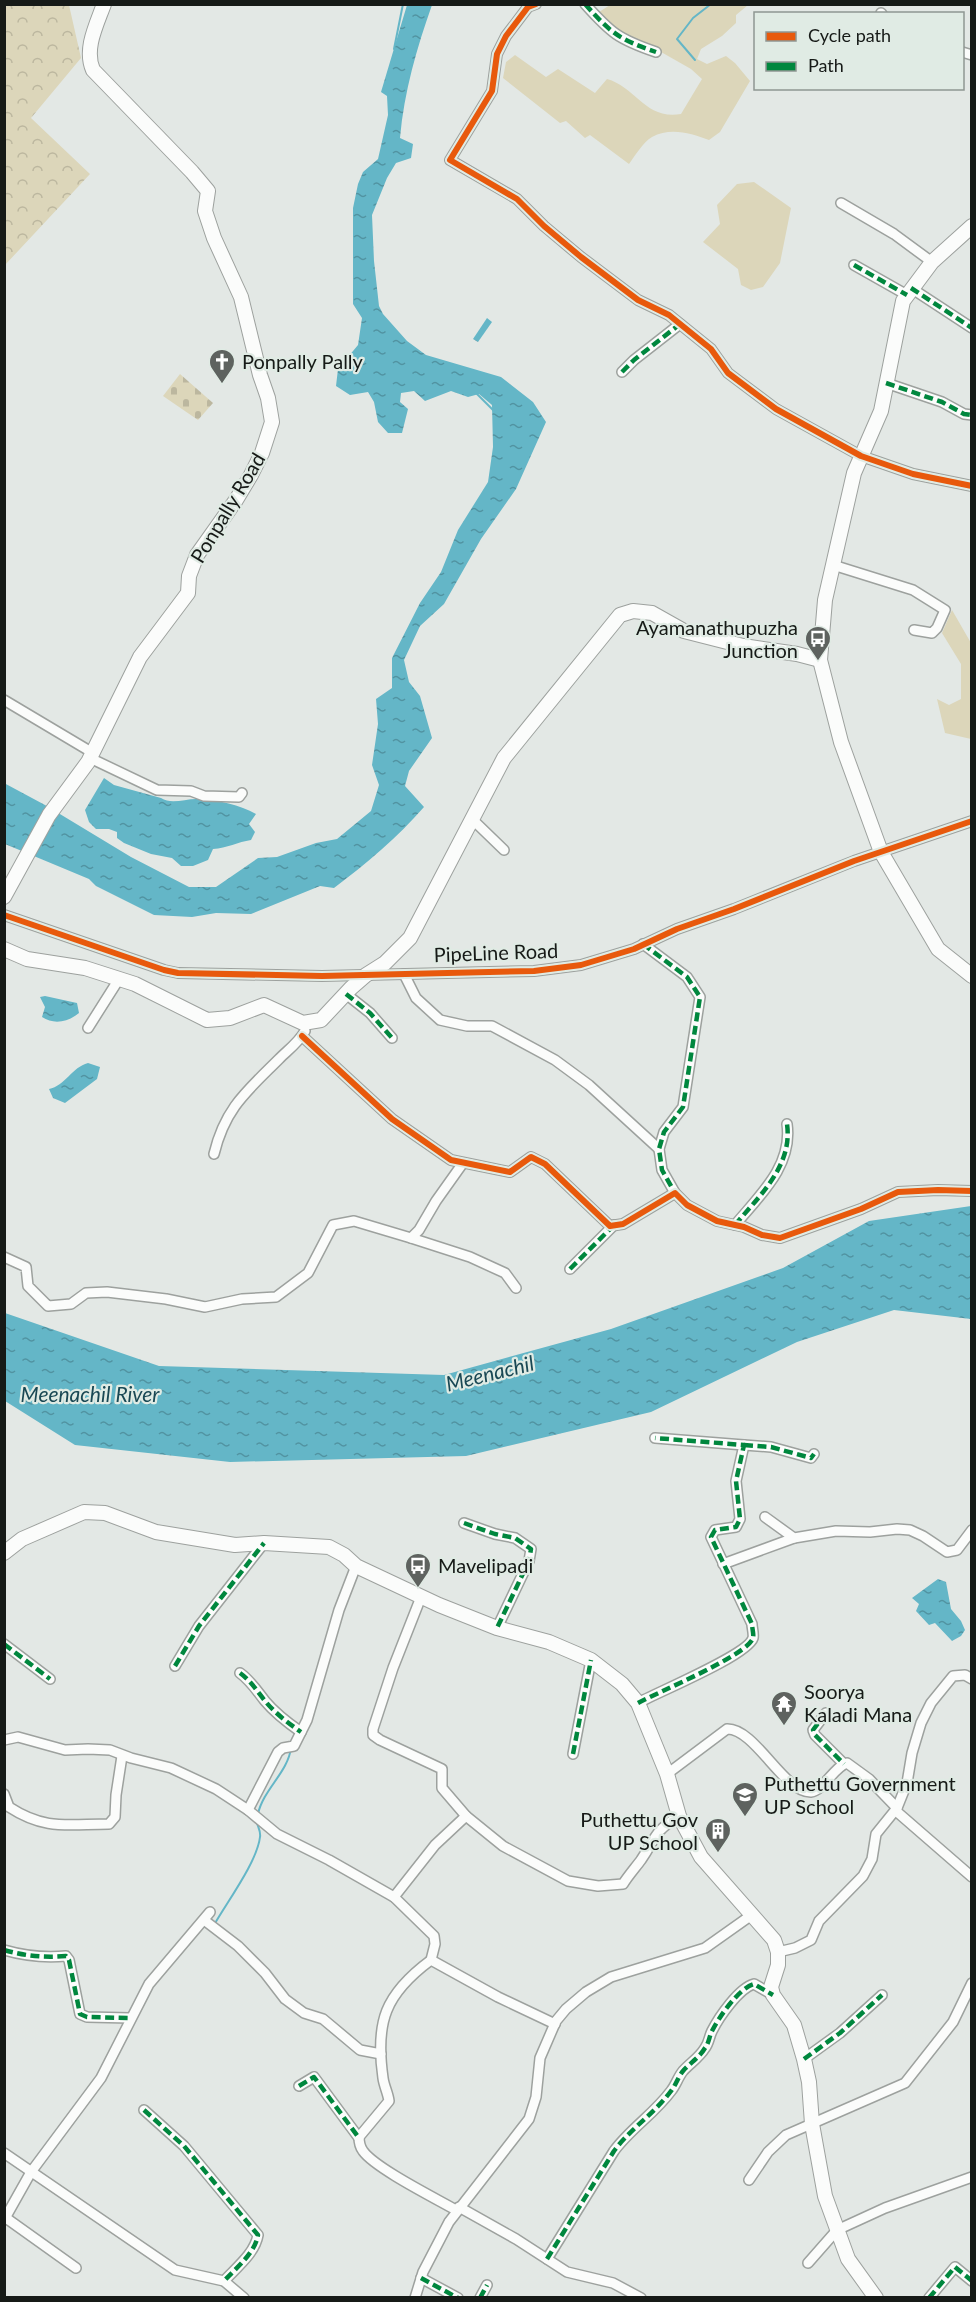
<svg xmlns="http://www.w3.org/2000/svg" width="976" height="2302" viewBox="0 0 976 2302" font-family="Lato,sans-serif">
<defs>
<pattern id="forest-crowns" width="20" height="18" patternUnits="userSpaceOnUse" patternTransform="scale(1.5)"><rect width="20" height="18" fill="#dcd6ba"/><path d="M2 6a3 3 0 1 1 6 0M12 15a3 3 0 1 1 6 0" fill="none" stroke="#bcb79f"/></pattern>
<pattern id="cemetery-stones" width="16" height="16" patternUnits="userSpaceOnUse" patternTransform="scale(1.5)"><rect width="16" height="16" fill="#dcd6ba"/><path d="M2 7V4a2 2 0 0 1 4 0v3zM10 15v-3a2 2 0 0 1 4 0v3z" fill="#bcb79f"/></pattern>
<pattern id="water-ripples" width="26" height="14" patternUnits="userSpaceOnUse" patternTransform="scale(1.5)"><rect width="26" height="14" fill="#64b6c7"/><path d="M2 4q2-2 4 0t4 0M15 11q2-2 4 0t4 0" fill="none" stroke="#5193a1"/></pattern>
</defs>
<rect width="100%" height="100%" fill="#e3e8e5"/>
<g fill="#dcd6ba">
<path d="M610 5H748L736 15V23L722 36 701 49 697 59 707 64 726 56 735 63 750 81 720 132 709 140C691 133 670 127 652 137 643 142 635 156 629 164L590 135 585 138 566 121 560 123 503 78 506 62 515 55 546 77 558 69 595 93 607 79C636 87 645 120 681 114L702 79 691 69 654 48 636 42 616 31 599 12Z"/>
<polygon points="754,182 791,208 780,263 763,287 751,290 741,285 738,269 703,242 720,224 717,205 737,184"/>
<polygon points="952,610 971,643 971,739 945,733 937,699 949,705 961,699 961,664 942,633"/>
</g>
<polygon fill="url(#forest-crowns)" points="5,4 69,5 81,58 31,118 90,174 5,265"/>
<polygon fill="url(#cemetery-stones)" points="180,374 213,403 198,420 163,396"/>
<g fill="url(#water-ripples)">
<path d="M407 5H432C417 47 404 92 400 138L413 144 411 158 396 163 387 178 372 215 374 261 379 306 383 314 407 341 426 355 501 377 533 402 546 422 516 489 481 539 444 604 420 626 404 660 409 682 420 696 432 738 409 771 405 786 424 807C398 837 366 864 334 888L320 886 251 914 216 913 192 917 154 915 96 886 89 879 5 844 4 783 45 805 131 857 189 887H216L258 858 277 857 316 843 337 839 371 811 379 785 372 765 378 724 376 699 392 688V658L420 603 441 572 458 530 488 482 493 447 492 405 479 394 468 397 451 391 425 401 414 391 401 393 400 402 408 409 402 433H388L378 422 374 402 368 392 350 395 336 386 338 369 358 345 362 318 353 304V208L358 184 363 172 378 159 388 115 387 96 381 92Z"/>
<polygon points="487,318 492,322 478,342 473,339"/>
<path d="M104 778 114 785 161 798C172 805 186 798 199 799 218 800 240 805 256 814L249 824 255 832 251 840C238 842 227 848 213 849L208 860 193 866H181L172 858 151 854 124 843 117 838V832L109 829H96L89 822 85 810Z"/>
<path d="M45 996 77 1003 79 1013C68 1022 54 1025 42 1017L45 1007 40 997Z"/>
<path d="M88 1063 100 1067 97 1079 65 1103 53 1098 49 1089C65 1086 72 1067 88 1063Z"/>
<polygon points="971,1206 971,1319 894,1310 797,1342 651,1412 466,1456 230,1462 75,1445 5,1401 5,1313 159,1366 444,1375 611,1329 783,1268 869,1221"/>
<polygon points="938,1579 946,1582 951,1609 961,1621 965,1630 961,1636 952,1641 935,1623 929,1625 916,1611 919,1604 912,1598"/>
</g>
<g fill="none" stroke-linecap="round" stroke-linejoin="round">
<g stroke="#64b6c7" stroke-width="2">
<polyline points="394,49 403,4"/>
<polyline points="695,60 677,39 693,18 711,4"/>
<polyline points="477,394 494,411"/>
<path d="M258 1814C263 1790 288 1772 291 1748"/>
<path d="M214 1925C227 1902 257 1862 260 1837 261 1832 258 1827 257 1823"/>
</g>
<defs>
<g id="street">
<polyline points="536,4 528,7 506,36 497,54 492,91 450,160 517,199 544,226 581,257 638,300 669,315 711,349 728,373 776,409 861,456 913,474 972,486"/>
<path d="M585 4C611 33 618 39 656 52"/>
<polyline points="881,13 882,14"/>
<polyline points="962,52 972,55"/>
<polyline points="841,203 894,234 932,262"/>
<polyline points="854,265 907,295"/>
<polyline points="911,288 972,328"/>
<polyline points="622,372 634,360 680,324"/>
<polyline points="886,383 942,402 964,414 972,415"/>
<polyline points="833,565 913,590 945,610 937,628 932,633 914,630"/>
<polyline points="4,700 93,753"/>
<polyline points="90,758 157,790 191,791 204,796 239,797 242,793"/>
<polyline points="472,819 504,850"/>
<polyline points="4,915 164,970 178,973 322,976 534,971 581,965 634,949 677,929 734,909 854,861 972,821"/>
<polyline points="643,944 687,977 700,997 683,1107 664,1132 659,1149 662,1170 675,1193"/>
<polyline points="404,974 416,998 440,1020 467,1026 492,1026 555,1060 589,1085 659,1149"/>
<polyline points="346,994 370,1013 392,1038"/>
<polyline points="88,1028 119,979"/>
<polyline points="302,1036 392,1119 451,1160 510,1172 531,1157 545,1164 610,1226 623,1224 675,1193 687,1205 717,1221 744,1227 762,1235 780,1238 861,1209 898,1192 938,1190 972,1191"/>
<path d="M214 1154C225 1108 247 1091 279 1059 288 1050 299 1042 305 1031"/>
<path d="M735 1225C759 1196 793 1166 787 1124"/>
<polyline points="411,1238 470,1257 505,1273 516,1288"/>
<polyline points="4,1257 26,1267 28,1286 48,1306 71,1304 86,1293 107,1292 166,1299 205,1307 242,1299 276,1297 308,1273 333,1225 354,1221 411,1238 419,1230 436,1201 463,1163"/>
<polyline points="570,1269 614,1225"/>
<polyline points="744,1445 771,1447 811,1458 814,1454"/>
<polyline points="765,1517 794,1538 836,1531 870,1532 897,1529 910,1530 923,1536 947,1552 957,1550 972,1530"/>
<polyline points="464,1523 495,1534 515,1538 531,1549 529,1561 497,1628"/>
<polyline points="723,1564 794,1538"/>
<polyline points="421,1597 393,1668 373,1729 373,1735 380,1740 442,1769 442,1788 466,1816"/>
<polyline points="4,1644 50,1679"/>
<polyline points="175,1666 199,1626 264,1543"/>
<path d="M240 1673C251 1681 257 1691 265 1701 275 1713 288 1723 301 1732"/>
<path d="M638 1703C658 1692 748 1655 753 1638 754 1634 752 1628 752 1624L711 1537 715 1530 736 1527 740 1519 736 1481 744 1445 655 1438"/>
<polyline points="826,1713 813,1730 815,1735 844,1764"/>
<polyline points="4,1740 18,1737 65,1750 88,1749 110,1750 131,1758 171,1768 216,1789 248,1810 277,1834 329,1860 394,1897"/>
<polyline points="573,1754 591,1660"/>
<path d="M667 1774 727 1729C755 1728 784 1793 811 1792 823 1791 834 1767 847 1763L869 1779 897 1808"/>
<path d="M4 1794 9 1807C46 1831 68 1824 109 1824L115 1817 116 1795 122 1756"/>
<polyline points="248,1810 278,1752 283,1748 294,1746 307,1720 339,1610 356,1566"/>
<polyline points="896,1811 972,1877"/>
<polyline points="204,1920 238,1946 265,1973 285,1999 304,2013 323,2019 360,2050 381,2054"/>
<path d="M4 1950C25 1956 45 1958 66 1956L69 1960 80 2014 87 2017 130 2018"/>
<polyline points="778,1952 795,1948 811,1940 819,1921 863,1876 872,1859 876,1834 897,1808 907,1783 912,1753 921,1723 931,1703 953,1676 965,1675 972,1679"/>
<path d="M431 1960 435 1944 434 1936 394 1897 435 1845 466 1816 503 1846 568 1881 598 1886 623 1884C628 1876 635 1868 641 1860 657 1837 652 1833 679 1816"/>
<polyline points="804,2059 840,2033 882,1995"/>
<polyline points="299,2086 314,2077 359,2138"/>
<path d="M144 2110 184 2146 258 2235C255 2253 237 2267 224 2281"/>
<polyline points="4,2153 175,2270 224,2281 244,2298"/>
<polyline points="749,2180 768,2152 786,2135 905,2083 953,2022 972,1983"/>
<polyline points="459,2207 516,2239 567,2272 613,2283 641,2298"/>
<path d="M456 2210C435 2198 375 2168 363 2151 360 2147 359 2142 359 2137L389 2101C388 2093 384 2086 383 2078 375 2022 385 1994 431 1960L498 1997 555 2024"/>
<polyline points="6,2218 76,2268"/>
<polyline points="4,2220 31,2172 101,2078 149,1984 210,1912"/>
<path d="M547 2259 614 2151C630 2129 654 2114 671 2091 676 2085 678 2077 683 2071 690 2063 699 2058 705 2048 709 2043 709 2037 712 2031 719 2017 739 1988 754 1984L773 1995"/>
<polyline points="808,2263 837,2230 885,2208 972,2177"/>
<polyline points="421,2278 458,2298"/>
<polyline points="415,2298 423,2272 449,2222 529,2119 536,2097 540,2058 556,2021 566,2009 586,1992 611,1977 705,1948 753,1914"/>
<polyline points="480,2298 487,2285"/>
<polyline points="929,2298 955,2267 972,2281"/>
</g>
<g id="secondary">
<polyline points="972,226 932,262 903,301 881,411 854,473 825,600 820,660 841,742 881,852 938,949 972,976"/>
<path d="M4 897 49 815 88 762 140 657 188 593 189 576 197 555 236 500 251 475 262 453 272 422 268 398 260 375 241 297 214 238 205 211 208 191 192 172 93 70C84 49 96 26 104 4"/>
<polyline points="4,949 27,959 85,968 135,984 207,1020 230,1018 264,1005 303,1023 321,1020 351,988 366,975 385,963 410,938 504,758 620,615 633,611 652,613 684,631 743,646 797,654 820,660"/>
<polyline points="4,1553 22,1539 84,1512 105,1513 156,1532 235,1545 264,1543 329,1547 344,1555 356,1566 439,1605 497,1628 549,1642 591,1660 622,1684 638,1703 667,1774 679,1816 701,1857 774,1940 778,1952 778,1965 771,1987 773,1995 794,2025 804,2059 809,2082 812,2124 825,2196 848,2259 876,2298"/>
</g>
</defs>
<use href="#street" stroke="#9da19e" stroke-width="12"/>
<use href="#secondary" stroke="#9da19e" stroke-width="16"/>
<use href="#street" stroke="#fbfcfb" stroke-width="9"/>
<use href="#secondary" stroke="#fbfcfb" stroke-width="14"/>
<g stroke="#00873e" stroke-width="4.5" stroke-dasharray="9 4.5" stroke-linecap="butt">
<path d="M585 4C611 33 618 39 656 52"/>
<polyline points="854,265 907,295"/>
<polyline points="911,288 972,328"/>
<polyline points="622,372 634,360 680,324"/>
<polyline points="886,383 942,402 964,414 972,415"/>
<polyline points="643,944 687,977 700,997 683,1107 664,1132 659,1149 662,1170 675,1193"/>
<polyline points="346,994 370,1013 392,1038"/>
<path d="M735 1225C759 1196 793 1166 787 1124"/>
<polyline points="570,1269 614,1225"/>
<polyline points="744,1445 771,1447 811,1458 814,1454"/>
<polyline points="464,1523 495,1534 515,1538 531,1549 529,1561 497,1628"/>
<polyline points="4,1644 50,1679"/>
<polyline points="175,1666 199,1626 264,1543"/>
<path d="M240 1673C251 1681 257 1691 265 1701 275 1713 288 1723 301 1732"/>
<path d="M638 1703C658 1692 748 1655 753 1638 754 1634 752 1628 752 1624L711 1537 715 1530 736 1527 740 1519 736 1481 744 1445 655 1438"/>
<polyline points="826,1713 813,1730 815,1735 844,1764"/>
<polyline points="573,1754 591,1660"/>
<path d="M4 1950C25 1956 45 1958 66 1956L69 1960 80 2014 87 2017 130 2018"/>
<polyline points="804,2059 840,2033 882,1995"/>
<polyline points="299,2086 314,2077 359,2138"/>
<path d="M144 2110 184 2146 258 2235C255 2253 237 2267 224 2281"/>
<path d="M547 2259 614 2151C630 2129 654 2114 671 2091 676 2085 678 2077 683 2071 690 2063 699 2058 705 2048 709 2043 709 2037 712 2031 719 2017 739 1988 754 1984L773 1995"/>
<polyline points="421,2278 458,2298"/>
<polyline points="480,2298 487,2285"/>
<polyline points="929,2298 955,2267 972,2281"/>
</g>
<defs>
<g id="cycleway">
<polyline points="536,4 528,7 506,36 497,54 492,91 450,160 517,199 544,226 581,257 638,300 669,315 711,349 728,373 776,409 861,456 913,474 972,486"/>
<polyline points="4,915 164,970 178,973 322,976 534,971 581,965 634,949 677,929 734,909 854,861 972,821"/>
<polyline points="302,1036 392,1119 451,1160 510,1172 531,1157 545,1164 610,1226 623,1224 675,1193 687,1205 717,1221 744,1227 762,1235 780,1238 861,1209 898,1192 938,1190 972,1191"/>
</g>
</defs>
<use href="#cycleway" stroke="#e0ebe4" stroke-width="10"/>
<use href="#cycleway" stroke="#e8590c" stroke-width="6"/>
</g>
<defs>
<symbol id="church-pin" viewBox="-11 -11 22 30"><path d="M0 17L-7.5 6A9.5 9.5 0 1 1 7.5 6Z" fill="#5e625f" stroke="#e0ebe4"/><path d="M-1.2-6h2.4v3.5h3.3v2.4h-3.3V6h-2.4V-.1h-3.3v-2.4h3.3Z" fill="#fff"/></symbol>
<symbol id="bus-pin" viewBox="-11 -11 22 30"><path d="M0 17L-7.5 6A9.5 9.5 0 1 1 7.5 6Z" fill="#5e625f" stroke="#e0ebe4"/><path d="M-5-6H5V4H4V6H2V4H-2V6H-4V4H-5ZM-3.5-4V0h7V-4ZM-3.5 1.2v1.5H-2V1.2ZM2 1.2v1.5H3.5V1.2Z" fill="#fff"/></symbol>
<symbol id="temple-pin" viewBox="-11 -11 22 30"><path d="M0 17L-7.5 6A9.5 9.5 0 1 1 7.5 6Z" fill="#5e625f" stroke="#e0ebe4"/><path d="M0-6L5-2H3V0L6.5 2.5H4V6H1.5V3h-3V6H-4V2.5H-6.5L-3 0V-2H-5Z" fill="#fff"/></symbol>
<symbol id="school-pin" viewBox="-11 -11 22 30"><path d="M0 17L-7.5 6A9.5 9.5 0 1 1 7.5 6Z" fill="#5e625f" stroke="#e0ebe4"/><path d="M0-5L7-2L0 1L-7-2ZM-4 1L0 2.5L4 1V4Q0 6-4 4Z" fill="#fff"/></symbol>
<symbol id="building-pin" viewBox="-11 -11 22 30"><path d="M0 17L-7.5 6A9.5 9.5 0 1 1 7.5 6Z" fill="#5e625f" stroke="#e0ebe4"/><path d="M-4-6H4V6H1V3H-1V6H-4ZM-2.5-4.3h1.7v1.8h-1.7ZM.8-4.3h1.7v1.8H.8ZM-2.5-1h1.7V.8h-1.7ZM.8-1h1.7V.8H.8Z" fill="#fff"/></symbol>
</defs>
<g fill-rule="evenodd">
<use href="#church-pin" x="207" y="347" width="30" height="40"/>
<use href="#bus-pin" x="803" y="624" width="30" height="40"/>
<use href="#bus-pin" x="403" y="1551" width="30" height="40"/>
<use href="#temple-pin" x="769" y="1689" width="30" height="40"/>
<use href="#school-pin" x="730" y="1780" width="30" height="40"/>
<use href="#building-pin" x="703" y="1816" width="30" height="40"/>
</g>
<g text-anchor="middle" stroke-width="4.5" stroke-linejoin="round" paint-order="stroke">
<g font-size="20" fill="#161a17" stroke="#e0ebe4" text-anchor="start">
<text x="242" y="369">Ponpally Pally</text>
<text x="798" y="635" text-anchor="end">Ayamanathupuzha<tspan x="798" dy="23">Junction</tspan></text>
<text x="438" y="1573">Mavelipadi</text>
<text x="804" y="1699">Soorya<tspan x="804" dy="23">Kaladi Mana</tspan></text>
<text x="764" y="1791">Puthettu Government<tspan x="764" dy="23">UP School</tspan></text>
<text x="698" y="1827" text-anchor="end">Puthettu Gov<tspan x="698" dy="23">UP School</tspan></text>
</g>
<g font-size="20" fill="#161a17" stroke="#e0ebe4">
<text transform="translate(228 508) rotate(-59)" y="7">Ponpally Road</text>
<text transform="translate(496 953) rotate(-2)" y="7">PipeLine Road</text>
</g>
<g font-size="21" font-style="italic" fill="#194854" stroke="#e0ebe4">
<text transform="translate(490 1374) rotate(-14)" y="7">Meenachil</text>
<text x="90" y="1402">Meenachil River</text>
</g>
</g>
<rect width="976" height="2302" fill="none" stroke="#161a17" stroke-width="12"/>
<rect x="754" y="12" width="210" height="78" fill="#e0ebe4" stroke="#8f9792" stroke-width="1.5"/>
<rect x="766" y="32" width="30" height="9" fill="#e8590c" stroke="#8f9792" stroke-width="1.5"/>
<text x="808" y="42" font-size="18" fill="#161a17">Cycle path</text>
<rect x="766" y="62" width="30" height="9" fill="#00873e" stroke="#8f9792" stroke-width="1.5"/>
<text x="808" y="72" font-size="18" fill="#161a17">Path</text>
</svg>
